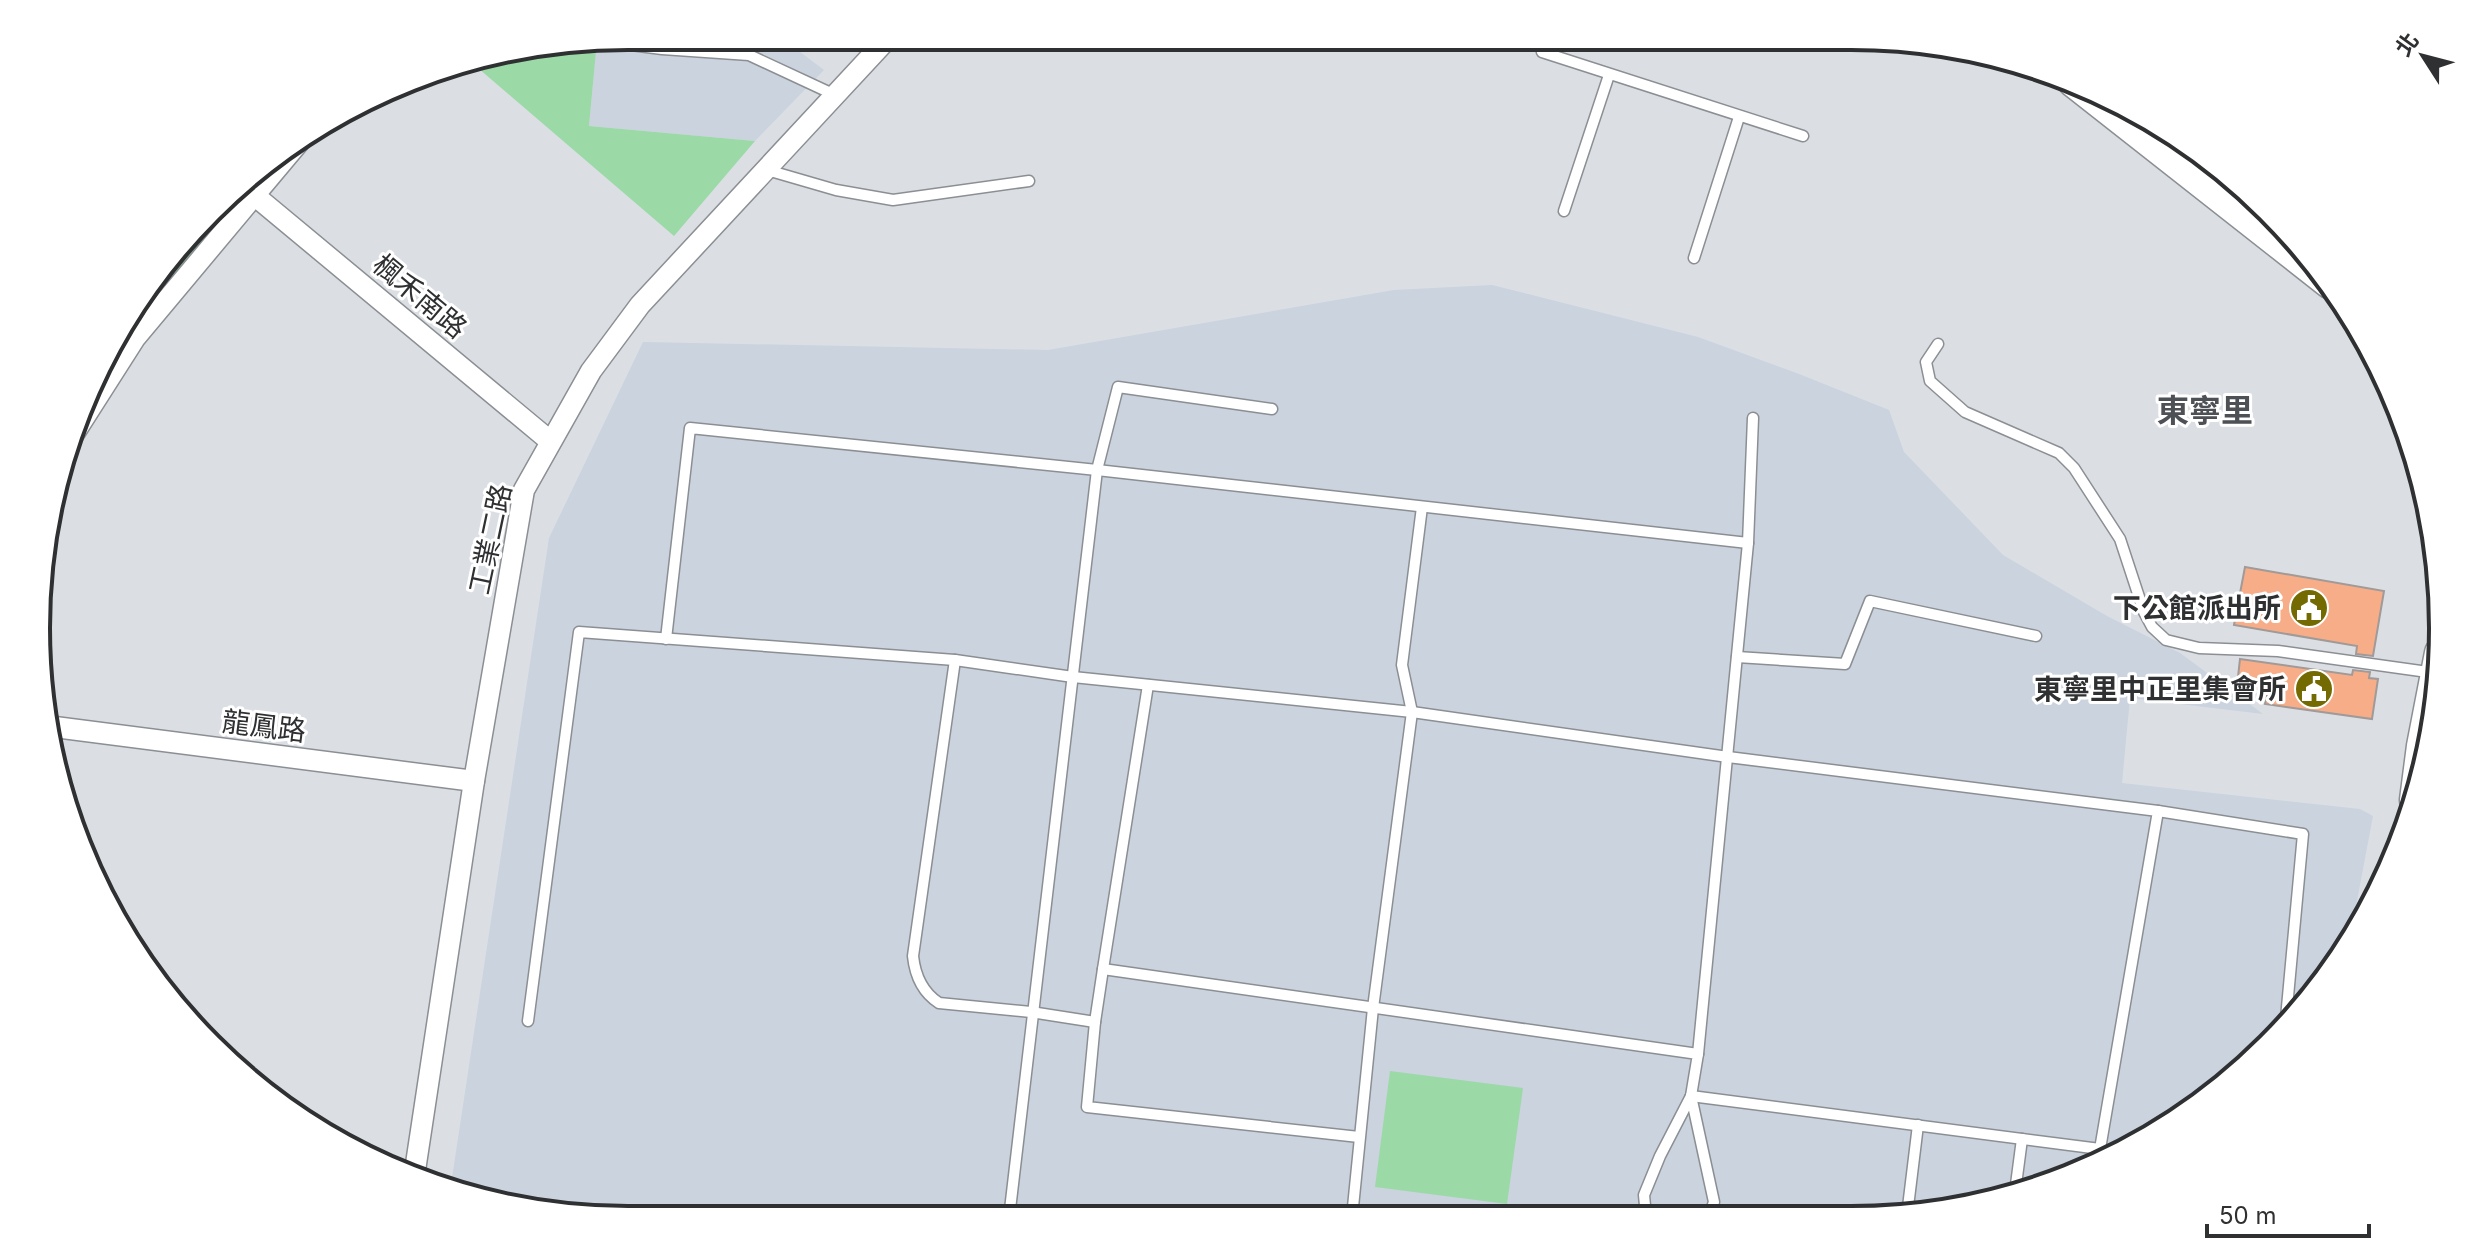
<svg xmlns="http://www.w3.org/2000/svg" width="2479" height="1256" viewBox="0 0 2479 1256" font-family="Inter,'Noto Sans TC',sans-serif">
<rect width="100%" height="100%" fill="#dbdfe4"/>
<g fill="#cad3de">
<polygon points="628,36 779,36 824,70 755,141 589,126 597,41"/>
<polygon points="1492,285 1698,337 1799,374 1889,410 1904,452 2003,555 2107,616 2180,653 2263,714 2130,698 2122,783 2360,809 2373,816 2350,938 2296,1018 2211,1098 2077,1175 1929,1215 590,1219 475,1200 450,1191 549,538 643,342 1048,350 1394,290"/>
</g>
<g fill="#9bd9a7">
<polygon points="597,41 589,126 755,141 674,236 471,62"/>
<polygon points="282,151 136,326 124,320 136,299 267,159"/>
<polygon points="1390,1071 1523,1088 1507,1204 1375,1187"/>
</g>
<g fill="#f7ad88" stroke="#a09a98" stroke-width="2">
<polygon points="2245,567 2384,591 2373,656 2356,654 2357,646 2234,625"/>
<polygon points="2240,659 2352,675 2353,670 2370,672 2369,678 2378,679 2372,719 2265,704 2268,691 2237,686"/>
</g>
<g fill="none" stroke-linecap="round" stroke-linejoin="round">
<defs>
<g id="lane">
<polyline points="1548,37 1542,52 1803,136"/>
<polyline points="600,41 662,49 749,55 835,95"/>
<polyline points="767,170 836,190 893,200 1029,181"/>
<polyline points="1564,211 1609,75"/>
<polyline points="1694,258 1739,117"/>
<polyline points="1938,344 1926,362 1930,381 1965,412 2059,453 2074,468 2120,539 2144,612 2152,627 2166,640 2199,648 2278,651 2435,673"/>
<polyline points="666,639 690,428 1097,470 1748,543"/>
<polyline points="1737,657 1845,664 1870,601 2036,636"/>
<polyline points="1148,685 1103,969 1698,1054 1691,1096 1660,1156 1644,1195 1646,1216"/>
<polyline points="2158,811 2303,834 2285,1029"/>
<polyline points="1103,969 1095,1022 1087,1107 1359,1137"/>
<polyline points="528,1021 579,632 955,660"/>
<path d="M1095 1022 1031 1012 939 1003C922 992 915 975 913 956L955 660 1073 677 1412 712 1728 757 2158 811 2100 1149 1691 1096"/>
<polyline points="1698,1054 1748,543 1753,418"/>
<polyline points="1691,1096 1714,1202 1709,1216"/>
<polyline points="2100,1149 2116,1153"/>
<polyline points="2015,1192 2022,1139"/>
<polyline points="1907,1215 1918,1125"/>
<polyline points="1352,1217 1373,1008 1412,712 1402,665 1422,507"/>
<polyline points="1009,1218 1097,470 1118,387 1272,409"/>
</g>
<g id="street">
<polyline points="254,195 550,441"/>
<polyline points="68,443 135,338 299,142"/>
<polyline points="47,726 474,781"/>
<polyline points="414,1177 474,781 524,490 591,371 640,305 890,36"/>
</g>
<polyline id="secondary" points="2072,82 2329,284"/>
<polyline id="primary" points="2416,800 2423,746 2441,653"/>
</defs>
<use href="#lane" stroke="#8b8f93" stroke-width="13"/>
<use href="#street" stroke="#8b8f93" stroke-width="23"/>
<use href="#secondary" stroke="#8b8f93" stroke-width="31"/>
<use href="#primary" stroke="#8b8f93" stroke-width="35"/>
<use href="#lane" stroke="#fff" stroke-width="10"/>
<use href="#street" stroke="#fff" stroke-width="20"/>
<use href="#secondary" stroke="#fff" stroke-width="28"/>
<use href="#primary" stroke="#fff" stroke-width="32"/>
</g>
<defs>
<symbol id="civic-disc" viewBox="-11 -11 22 22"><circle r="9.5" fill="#736a02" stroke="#fff"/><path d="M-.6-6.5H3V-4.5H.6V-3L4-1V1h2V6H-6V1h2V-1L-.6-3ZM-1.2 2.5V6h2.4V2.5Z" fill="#fff"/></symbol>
</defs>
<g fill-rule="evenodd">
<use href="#civic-disc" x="2287" y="586" width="44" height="44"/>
<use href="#civic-disc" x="2292" y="667" width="44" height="44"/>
</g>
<g text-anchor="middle" stroke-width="6" stroke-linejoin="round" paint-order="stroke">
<g font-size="28" fill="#2f3032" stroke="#fff">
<text transform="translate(420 296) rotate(40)" y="10">楓禾南路</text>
<text transform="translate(490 539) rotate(-78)" y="10">工業二路</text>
<text transform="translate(264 726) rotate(7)" y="10">龍鳳路</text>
</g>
<g font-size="28" font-weight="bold" fill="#2f3032" stroke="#fff" text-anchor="end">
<text x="2281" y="618">下公館派出所</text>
<text x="2286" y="699">東寧里中正里集會所</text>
</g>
<g font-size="32" font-weight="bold" fill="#4d5054" stroke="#fff">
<text x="2205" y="422">東寧里</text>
</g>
</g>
<path d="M0 0H2479V1256H0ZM628 50H1851A578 578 0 0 1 2429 628V628A578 578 0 0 1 1851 1206H628A578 578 0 0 1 50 628V628A578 578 0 0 1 628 50Z" fill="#fff" fill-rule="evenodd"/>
<path fill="none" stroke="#2f3032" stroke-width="4" d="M628 50H1851A578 578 0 0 1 2429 628V628A578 578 0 0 1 1851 1206H628A578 578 0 0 1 50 628V628A578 578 0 0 1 628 50Z"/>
<g transform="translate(2423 56) rotate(306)" stroke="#ffffff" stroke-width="6" paint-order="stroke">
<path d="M0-6L14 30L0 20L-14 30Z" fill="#2f3032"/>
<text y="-12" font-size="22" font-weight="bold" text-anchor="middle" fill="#2f3032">北</text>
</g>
<path d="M2207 1224v12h162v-12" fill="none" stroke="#2f3032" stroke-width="4"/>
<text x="2219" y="1224" font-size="24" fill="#2f3032" stroke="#ffffff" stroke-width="6" paint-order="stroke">50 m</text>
</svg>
